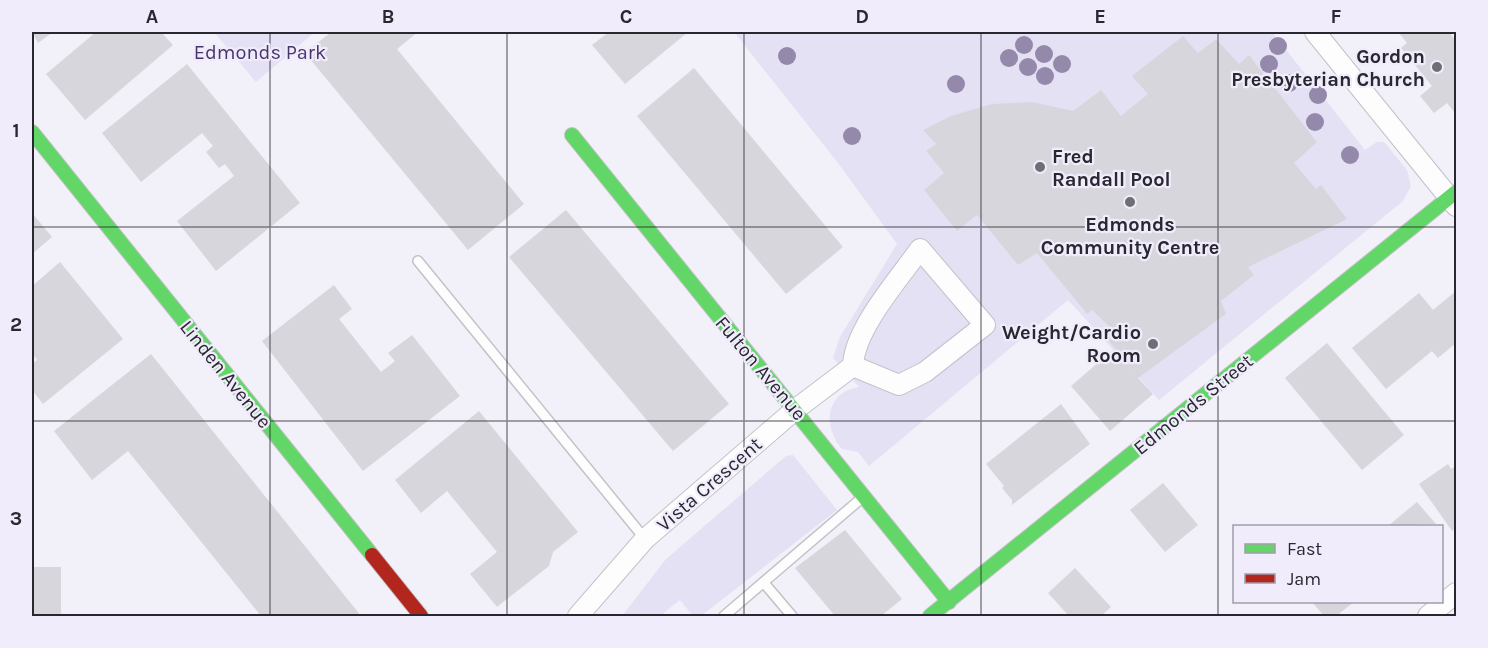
<svg xmlns="http://www.w3.org/2000/svg" width="1488" height="648" viewBox="0 0 1488 648" font-family="Karla,sans-serif">
<rect width="100%" height="100%" fill="#f2f0f8"/>
<g fill="#e5e1f4">
<polygon points="214,32 315,32 256,82"/>
<path d="M734 32H1272L1365 150 1377 142H1384L1407 170 1411 186 1403 201 1159 400 1068 300 869 466 858 452 842 449C822 426 826 392 859 387L833 358 840 337 897 244 838 163Z"/>
<polygon points="793,455 837,510 701,616 693,616 680,600 660,616 622,616 666,559 786,456"/>
</g>
<g fill="#d8d6dd">
<polygon points="32,32 53,32 38,43"/>
<polygon points="96,32 161,32 173,45 85,120 46,74"/>
<polygon points="331,32 418,32 397,49 524,204 468,250 305,53"/>
<polygon points="609,32 688,32 625,84 592,45"/>
<polygon points="1398,32 1449,32 1456,41 1455,113 1447,103 1434,113 1420,96 1432,86 1401,48 1407,43"/>
<polygon points="1183,36 1198,53 1216,39 1239,64 1249,55 1317,142 1294,163 1316,189 1321,185 1347,219 1248,267 1254,275 1221,301 1226,314 1138,378 1153,394 1110,431 1071,386 1114,349 1134,372 1104,335 1111,328 1092,310 1087,314 1037,253 1018,265 977,215 957,231 924,190 944,173 926,151 936,144 923,130 951,116 992,104 1032,102 1073,111 1101,90 1121,116 1148,94 1132,76"/>
<polygon points="187,64 300,203 216,271 177,221 234,176 225,164 219,168 206,152 213,146 202,133 141,182 102,133"/>
<polygon points="694,68 843,247 786,294 637,116"/>
<polygon points="566,210 729,404 673,451 509,257"/>
<polygon points="32,213 52,237 32,254"/>
<polygon points="60,262 123,339 43,404 32,390 32,364 37,360 32,353 32,286"/>
<polygon points="334,285 352,309 339,319 381,372 395,361 388,353 412,335 460,396 363,471 262,341"/>
<polygon points="1456,291 1456,343 1438,358 1432,351 1386,389 1352,348 1419,293 1433,310"/>
<polygon points="1327,343 1404,435 1362,470 1285,378"/>
<polygon points="151,354 361,616 261,616 128,451 92,480 54,431"/>
<polygon points="1061,404 1090,444 1012,505 1012,500 1002,488 1004,486 986,464"/>
<polygon points="479,411 578,532 553,552 549,566 497,607 470,574 497,552 447,491 421,513 395,480"/>
<polygon points="1448,464 1451,469 1456,466 1456,528 1452,531 1419,484"/>
<polygon points="1163,483 1198,525 1165,552 1130,510"/>
<polygon points="1417,502 1436,524 1388,526"/>
<polygon points="845,530 902,599 881,616 835,616 795,568"/>
<rect x="32" y="567" width="29" height="49"/>
<polygon points="1075,568 1111,607 1101,616 1069,616 1048,593"/>
<polygon points="1312,602 1354,602 1336,616 1324,616"/>
</g>
<g fill="none" stroke-linecap="round" stroke-linejoin="round">
<defs>
<g id="lane">
<polyline points="418,261 645,539"/>
<polyline points="764,583 792,616"/>
<polyline points="724,616 863,497"/>
</g>
<g id="street">
<polyline points="1315,32 1456,206"/>
<path d="M920 249 985 325 925 372 899 385 853 366C854 329 899 279 920 249Z"/>
<polyline points="578,616 645,539 796,409 853,366"/>
<polyline points="1428,616 1456,593"/>
</g>
<g id="fast">
<polyline points="32,132 372,555"/>
<polyline points="572,135 949,602"/>
<polyline points="930,616 1456,192"/>
</g>
<polyline id="jam" points="372,555 421,616"/>
</defs>
<use href="#lane" stroke="#c3c2c9" stroke-width="12"/>
<use href="#street" stroke="#c3c2c9" stroke-width="22"/>
<use href="#fast" stroke="#c3c2c9" stroke-width="16"/>
<use href="#jam" stroke="#c3c2c9" stroke-width="16"/>
<use href="#lane" stroke="#fdfdfe" stroke-width="9"/>
<use href="#street" stroke="#fdfdfe" stroke-width="20"/>
<use href="#fast" stroke="#63d668" stroke-width="14"/>
<use href="#jam" stroke="#b3261e" stroke-width="14"/>
</g>
<g fill="#9489ab">
<circle cx="1024" cy="45" r="9"/>
<circle cx="1278" cy="46" r="9"/>
<circle cx="1044" cy="54" r="9"/>
<circle cx="787" cy="56" r="9"/>
<circle cx="1009" cy="58" r="9"/>
<circle cx="1062" cy="64" r="9"/>
<circle cx="1269" cy="64" r="9"/>
<circle cx="1028" cy="67" r="9"/>
<circle cx="1045" cy="76" r="9"/>
<circle cx="1289" cy="83" r="9"/>
<circle cx="956" cy="84" r="9"/>
<circle cx="1318" cy="95" r="9"/>
<circle cx="1315" cy="122" r="9"/>
<circle cx="852" cy="136" r="9"/>
<circle cx="1350" cy="155" r="9"/>
</g>
<path fill="none" stroke="#29272f" stroke-width="1.5" stroke-opacity="0.55" d="M270 32V616M507 32V616M744 32V616M981 32V616M1218 32V616M32 227H1456M32 421H1456"/>
<g fill="#6f6d75" stroke="#f0ecfc" stroke-width="2">
<circle cx="1437" cy="67" r="6"/>
<circle cx="1040" cy="167" r="6"/>
<circle cx="1130" cy="202" r="6"/>
<circle cx="1153" cy="344" r="6"/>
</g>
<g text-anchor="middle" stroke-width="4.5" stroke-linejoin="round" paint-order="stroke">
<g font-size="20" fill="#47356c" stroke="#f0ecfc">
<text x="260" y="59">Edmonds Park</text>
</g>
<g font-size="20" font-weight="bold" fill="#29272f" stroke="#f0ecfc" text-anchor="end">
<text x="1425" y="63">Gordon<tspan x="1425" dy="23">Presbyterian Church</tspan></text>
<text x="1052" y="163" text-anchor="start">Fred<tspan x="1052" dy="23">Randall Pool</tspan></text>
<text x="1130" y="231" text-anchor="middle">Edmonds<tspan x="1130" dy="23">Community Centre</tspan></text>
<text x="1141" y="339">Weight/Cardio<tspan x="1141" dy="23">Room</tspan></text>
</g>
<g font-size="20" fill="#29272f" stroke="#f0ecfc">
<text transform="translate(761 368) rotate(50)" y="7">Fulton Avenue</text>
<text transform="translate(226 374) rotate(51)" y="7">Linden Avenue</text>
<text transform="translate(1193 404) rotate(-39)" y="7">Edmonds Street</text>
<text transform="translate(709 484) rotate(-41)" y="7">Vista Crescent</text>
</g>
</g>
<rect width="1488" height="648" fill="none" stroke="#f0ecfc" stroke-width="66"/>
<rect x="1233" y="525" width="210" height="78" fill="#f0ecfc" stroke="#a09daa" stroke-width="1.5"/>
<rect x="1245" y="544" width="30" height="9" fill="#63d668" stroke="#a09daa" stroke-width="1.5"/>
<text x="1287" y="555" font-size="18" fill="#29272f">Fast</text>
<rect x="1245" y="574" width="30" height="9" fill="#b3261e" stroke="#a09daa" stroke-width="1.5"/>
<text x="1287" y="585" font-size="18" fill="#29272f">Jam</text>
<rect x="33" y="33" width="1422" height="582" fill="none" stroke="#29272f" stroke-width="2"/>
<g font-size="20" text-anchor="middle" font-weight="bold" fill="#29272f">
<text x="152" y="23">A</text>
<text x="388" y="23">B</text>
<text x="626" y="23">C</text>
<text x="862" y="23">D</text>
<text x="1100" y="23">E</text>
<text x="1336" y="23">F</text>
<text x="16" y="137">1</text>
<text x="16" y="331">2</text>
<text x="16" y="525">3</text>
</g>
</svg>
